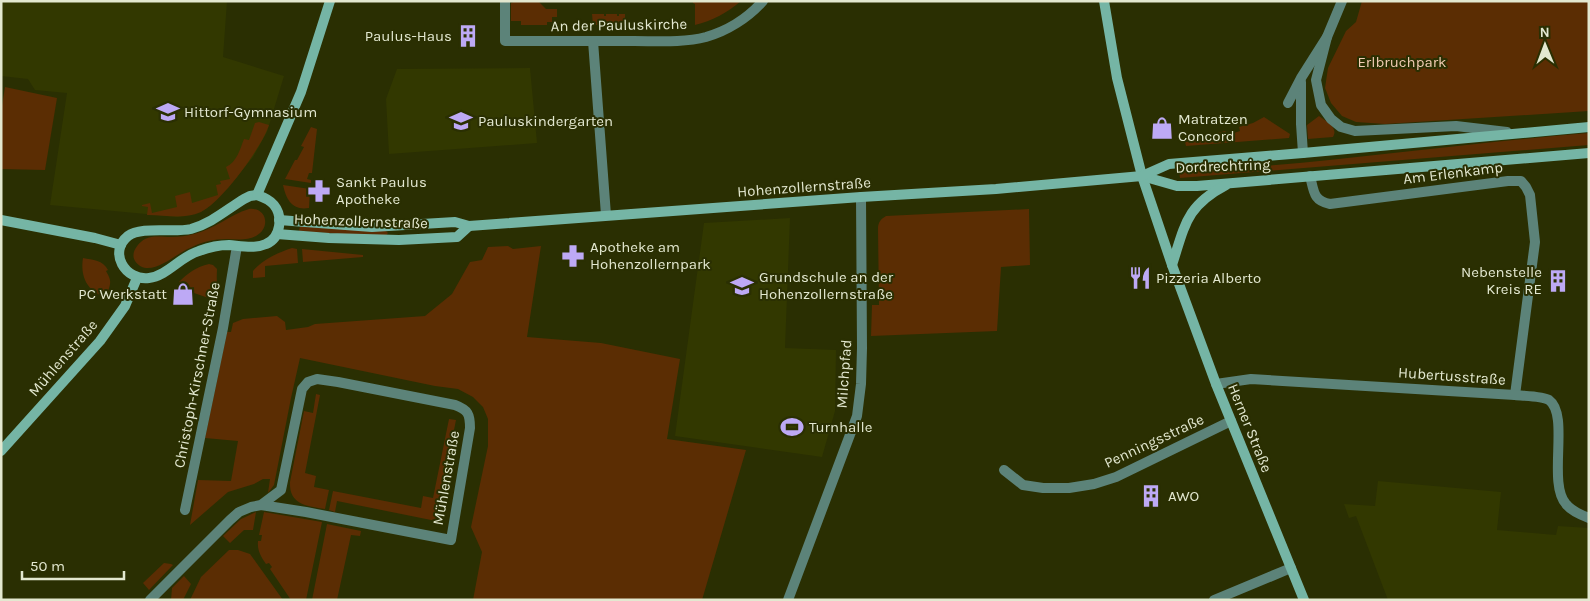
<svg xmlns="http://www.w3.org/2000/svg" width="1590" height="601" viewBox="0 0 1590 601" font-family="Karla,sans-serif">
<rect width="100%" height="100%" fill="#2a2f02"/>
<g fill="#323800">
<polygon points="1,1 227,1 223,57 284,76 267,132 253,157 236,178 211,205 201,212 189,215 178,217 50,205 67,93 35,90 28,79 1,76"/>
<polygon points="530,68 537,143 389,154 386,99 397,69"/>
<polygon points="790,218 785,348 836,350 835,411 822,457 675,436 704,223"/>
<polygon points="1378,481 1501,492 1497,530 1556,535 1558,526 1589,528 1589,600 1388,600 1356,516 1349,518 1344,504 1375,506"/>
</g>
<g fill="#5b2d03">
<polygon points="516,1 538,1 546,9 557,9 557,17 552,17 552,22 547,22 547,25 521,25 521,21 511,21 511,3"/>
<path d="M693 1H741C727 13 712 21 695 25V4L693 3Z"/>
<polygon points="1362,1 1589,1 1589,111 1385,124 1356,122 1342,116 1331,103 1325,88 1328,68 1346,31 1356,22"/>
<polygon points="592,14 604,14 604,16 606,16 606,14 617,14 617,16 619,16 619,14 625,14 625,20 622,21 620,25 593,25"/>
<polygon points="5,87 57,98 45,170 1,169 1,112"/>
<path d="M1319 116C1326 121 1339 128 1333 137L1308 139 1307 125Z"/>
<polygon points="1264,117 1290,134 1289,138 1186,146 1185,142 1225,131 1228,135 1240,131 1239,127 1253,123"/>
<path d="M259 122 269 125C262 147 222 202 201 212 183 220 166 215 147 215L148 207 142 206V205L150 203 152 213 177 207 175 196 190 192 192 203 218 195 216 185 221 184 220 181 230 179 226 167C237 162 240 149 244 139L249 140 255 123Z"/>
<polygon points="311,127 317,129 312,173 309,173 307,179 311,180 311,183 285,179 295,160 297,160 304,147 301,146"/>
<path d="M1589 133V145L1180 178 1179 172C1316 165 1452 144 1589 133Z"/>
<path d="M283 185 310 189 309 208C292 211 286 199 283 185Z"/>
<path d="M249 209C267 207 271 228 256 236 246 241 237 239 227 239 214 239 201 242 190 248 176 253 149 281 135 261 130 253 138 243 145 239 153 235 163 237 171 237 179 237 187 236 194 234 215 229 229 215 249 209Z"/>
<path d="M1029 209 1030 265 1001 267 997 331 871 336 872 305H879L878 229C878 222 881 219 886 216Z"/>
<polygon points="300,226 386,231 388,233 385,237 299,231"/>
<polygon points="508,246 513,249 541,246 527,337 601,343 680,359 667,439 746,450 702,600 473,600 482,552 471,527 488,446 488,419 483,407 473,397 458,389 435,386 300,358 291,398 274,485 268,493 270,479 263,479 254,484 228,492 190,525 198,480 231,481 238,441 205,438 227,332 231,332 233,323 243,319 277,316 285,322 286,330 308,327 315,324 425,316 452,294 470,262 482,260 488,247"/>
<path d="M292 248 297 249 298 263 265 266V277L253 278V271C262 260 279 252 292 248Z"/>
<polygon points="302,249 363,255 363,257 303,262"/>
<path d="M83 258C93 260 103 260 108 270L106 271C113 283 110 284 106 297 87 292 80 276 83 258Z"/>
<path d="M209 264 213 265 217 269C216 280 218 290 217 301L194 293 179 282C188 273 196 267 209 264Z"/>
<path d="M316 394 320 395 305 473 316 476 314 487 329 490 325 509C307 506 289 505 290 482L304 411 313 413Z"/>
<polygon points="449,419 456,420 436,521 337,501 335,512 329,510 333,491 421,508 423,496 433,498"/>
<polygon points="256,512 253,530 244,530 230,543 223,536 241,519"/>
<path d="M264 512 322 522 306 600H291L270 569 272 567 269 563 266 564C261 557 257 550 258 541H261L262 535H259Z"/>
<polygon points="327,524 361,531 360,536 351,535 337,600 312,600"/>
<polygon points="229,550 238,550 250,554 283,600 190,600 201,577"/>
<polygon points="164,563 171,564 173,565 149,590 143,583"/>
<polygon points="184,576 191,584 183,600 171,600 172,588"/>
</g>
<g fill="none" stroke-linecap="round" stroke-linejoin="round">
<g stroke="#5c8379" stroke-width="10">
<path d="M505 1V41C548 41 591 41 634 41 657 41 683 43 706 37 727 31 748 18 763 1"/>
<polyline points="1327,37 1316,80 1321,105 1331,119 1341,127 1355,131 1456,126 1507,132"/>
<polyline points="593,41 606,215"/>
<polyline points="1301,82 1301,124 1303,153"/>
<polyline points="1288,103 1301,78 1327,37 1342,1"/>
<path d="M1310 176C1314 191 1313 201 1330 204L1508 181H1521L1526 187 1530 195 1535 242 1515 395"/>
<path d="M1216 384 1251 379 1515 395C1524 396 1543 396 1549 400 1570 415 1547 483 1566 504 1571 511 1581 515 1589 518"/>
<polyline points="1004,470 1023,485 1043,488 1069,488 1094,484 1116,477 1231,421"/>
<polyline points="185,510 223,328 237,246"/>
<path d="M150 600 230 520 239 512 251 507 261 505 306 512 451 540 470 428C470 414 468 410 455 405L338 382 317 379 308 382 302 389 281 490 261 505"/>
<polyline points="788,600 857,416 861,384 862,348 861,197"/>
<polyline points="1214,600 1291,568"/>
</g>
<g stroke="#75b5a5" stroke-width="10">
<polyline points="1104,1 1117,78 1142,176 1172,265 1216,384 1304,600"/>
<polyline points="1142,176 1177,186 1197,186 1589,153"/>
<path d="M257 195C263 197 270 200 274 205 283 216 281 238 266 244 255 249 241 246 229 245 219 245 207 248 199 251 181 256 167 276 149 278 125 281 108 252 128 236 141 226 174 233 191 229 212 223 226 210 244 199L250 196Z"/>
<polyline points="257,195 301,92 330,1"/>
<polyline points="1,220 95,238 121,245"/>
<polyline points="279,220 372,227 455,222 469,226 861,197 996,189 1142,176 1169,164 1303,153 1589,127"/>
<polyline points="277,234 329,238 399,240 457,237 469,226"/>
<path d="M1172 265C1185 225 1186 206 1226 185"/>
<polyline points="1,451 100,341 125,306 137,278"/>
</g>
</g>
<defs>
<symbol id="building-bare" viewBox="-9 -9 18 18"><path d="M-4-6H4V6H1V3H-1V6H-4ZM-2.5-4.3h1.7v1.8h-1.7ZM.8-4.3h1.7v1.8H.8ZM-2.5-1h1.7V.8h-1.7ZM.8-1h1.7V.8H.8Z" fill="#bda9f5" stroke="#2a2f02" stroke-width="2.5" paint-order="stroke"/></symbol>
<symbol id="school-bare" viewBox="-9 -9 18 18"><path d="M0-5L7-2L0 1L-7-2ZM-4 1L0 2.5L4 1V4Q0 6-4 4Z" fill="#bda9f5" stroke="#2a2f02" stroke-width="2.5" paint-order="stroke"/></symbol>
<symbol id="shop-bare" viewBox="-9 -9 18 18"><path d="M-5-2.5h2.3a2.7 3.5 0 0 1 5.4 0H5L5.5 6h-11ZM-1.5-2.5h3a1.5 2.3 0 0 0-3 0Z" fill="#bda9f5" stroke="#2a2f02" stroke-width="2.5" paint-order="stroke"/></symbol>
<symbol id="pharmacy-bare" viewBox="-9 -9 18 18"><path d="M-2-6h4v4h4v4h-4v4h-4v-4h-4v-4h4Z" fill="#bda9f5" stroke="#2a2f02" stroke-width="2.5" paint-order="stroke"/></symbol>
<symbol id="restaurant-bare" viewBox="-9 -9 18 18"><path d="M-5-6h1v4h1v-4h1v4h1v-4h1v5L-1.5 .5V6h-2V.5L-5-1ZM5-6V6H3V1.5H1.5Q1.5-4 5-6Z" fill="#bda9f5" stroke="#2a2f02" stroke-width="2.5" paint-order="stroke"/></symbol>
<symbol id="stadium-bare" viewBox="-9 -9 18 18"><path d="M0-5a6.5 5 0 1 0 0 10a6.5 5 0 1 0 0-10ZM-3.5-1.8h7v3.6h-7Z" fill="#bda9f5" stroke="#2a2f02" stroke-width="2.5" paint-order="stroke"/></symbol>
</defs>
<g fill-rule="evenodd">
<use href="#building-bare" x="452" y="20" width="32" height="32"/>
<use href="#school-bare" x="152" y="96" width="32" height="32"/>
<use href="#school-bare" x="445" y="105" width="32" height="32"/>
<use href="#shop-bare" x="1146" y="112" width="32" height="32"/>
<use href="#pharmacy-bare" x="303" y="175" width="32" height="32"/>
<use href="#pharmacy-bare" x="557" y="240" width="32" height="32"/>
<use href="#restaurant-bare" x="1124" y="262" width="32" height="32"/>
<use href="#building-bare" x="1542" y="265" width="32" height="32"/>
<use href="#school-bare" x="726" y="270" width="32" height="32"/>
<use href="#shop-bare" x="167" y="278" width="32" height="32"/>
<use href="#stadium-bare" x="776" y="411" width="32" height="32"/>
<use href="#building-bare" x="1135" y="480" width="32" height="32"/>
</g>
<g text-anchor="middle" stroke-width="4" stroke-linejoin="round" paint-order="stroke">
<g font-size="15" fill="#e3e8d0" stroke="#2a2f02">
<text transform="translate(619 25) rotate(-1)" y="5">An der Pauluskirche</text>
<text transform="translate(1223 166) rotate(-2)" y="5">Dordrechtring</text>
<text transform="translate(1453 173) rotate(-7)" y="5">Am Erlenkamp</text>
<text transform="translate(804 187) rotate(-4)" y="5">Hohenzollernstraße</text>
<text transform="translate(361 221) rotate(2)" y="5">Hohenzollernstraße</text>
<text transform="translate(63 358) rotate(-49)" y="5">Mühlenstraße</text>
<text transform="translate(844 374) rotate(-86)" y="5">Milchpfad</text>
<text transform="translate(197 375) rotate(-79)" y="5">Christoph-Kirschner-Straße</text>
<text transform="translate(1452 376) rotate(4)" y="5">Hubertusstraße</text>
<text transform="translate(1250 428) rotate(68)" y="5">Herner Straße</text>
<text transform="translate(1154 441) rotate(-25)" y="5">Penningsstraße</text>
<text transform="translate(446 478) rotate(-80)" y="5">Mühlenstraße</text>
</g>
<g font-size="15" fill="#e3e8d0" stroke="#2a2f02" text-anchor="start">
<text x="452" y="41" text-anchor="end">Paulus-Haus</text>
<text x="184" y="117">Hittorf-Gymnasium</text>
<text x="1178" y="124">Matratzen<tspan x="1178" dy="17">Concord</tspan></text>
<text x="478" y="126">Pauluskindergarten</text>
<text x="336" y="187">Sankt Paulus<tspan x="336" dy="17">Apotheke</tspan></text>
<text x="590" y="252">Apotheke am<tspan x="590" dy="17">Hohenzollernpark</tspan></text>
<text x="1542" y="277" text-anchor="end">Nebenstelle<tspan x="1542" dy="17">Kreis RE</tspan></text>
<text x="759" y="282">Grundschule an der<tspan x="759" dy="17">Hohenzollernstraße</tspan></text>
<text x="1156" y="283">Pizzeria Alberto</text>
<text x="167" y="299" text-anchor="end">PC Werkstatt</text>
<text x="809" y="432">Turnhalle</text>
<text x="1168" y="501">AWO</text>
</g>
<g font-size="15" fill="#f2cdb4" stroke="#2a2f02">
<text x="1402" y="67">Erlbruchpark</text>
</g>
</g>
<rect width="1590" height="601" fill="none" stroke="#e3e8d0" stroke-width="5"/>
<g transform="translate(1545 45) rotate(359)" stroke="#2a2f02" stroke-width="4" paint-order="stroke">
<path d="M0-4L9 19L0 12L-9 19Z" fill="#e3e8d0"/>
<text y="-8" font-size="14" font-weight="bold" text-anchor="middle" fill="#e3e8d0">N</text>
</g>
<path d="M22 571v8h102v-8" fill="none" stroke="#e3e8d0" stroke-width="2.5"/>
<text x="30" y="571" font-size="15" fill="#e3e8d0" stroke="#2a2f02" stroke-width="4" paint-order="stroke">50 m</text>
</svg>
